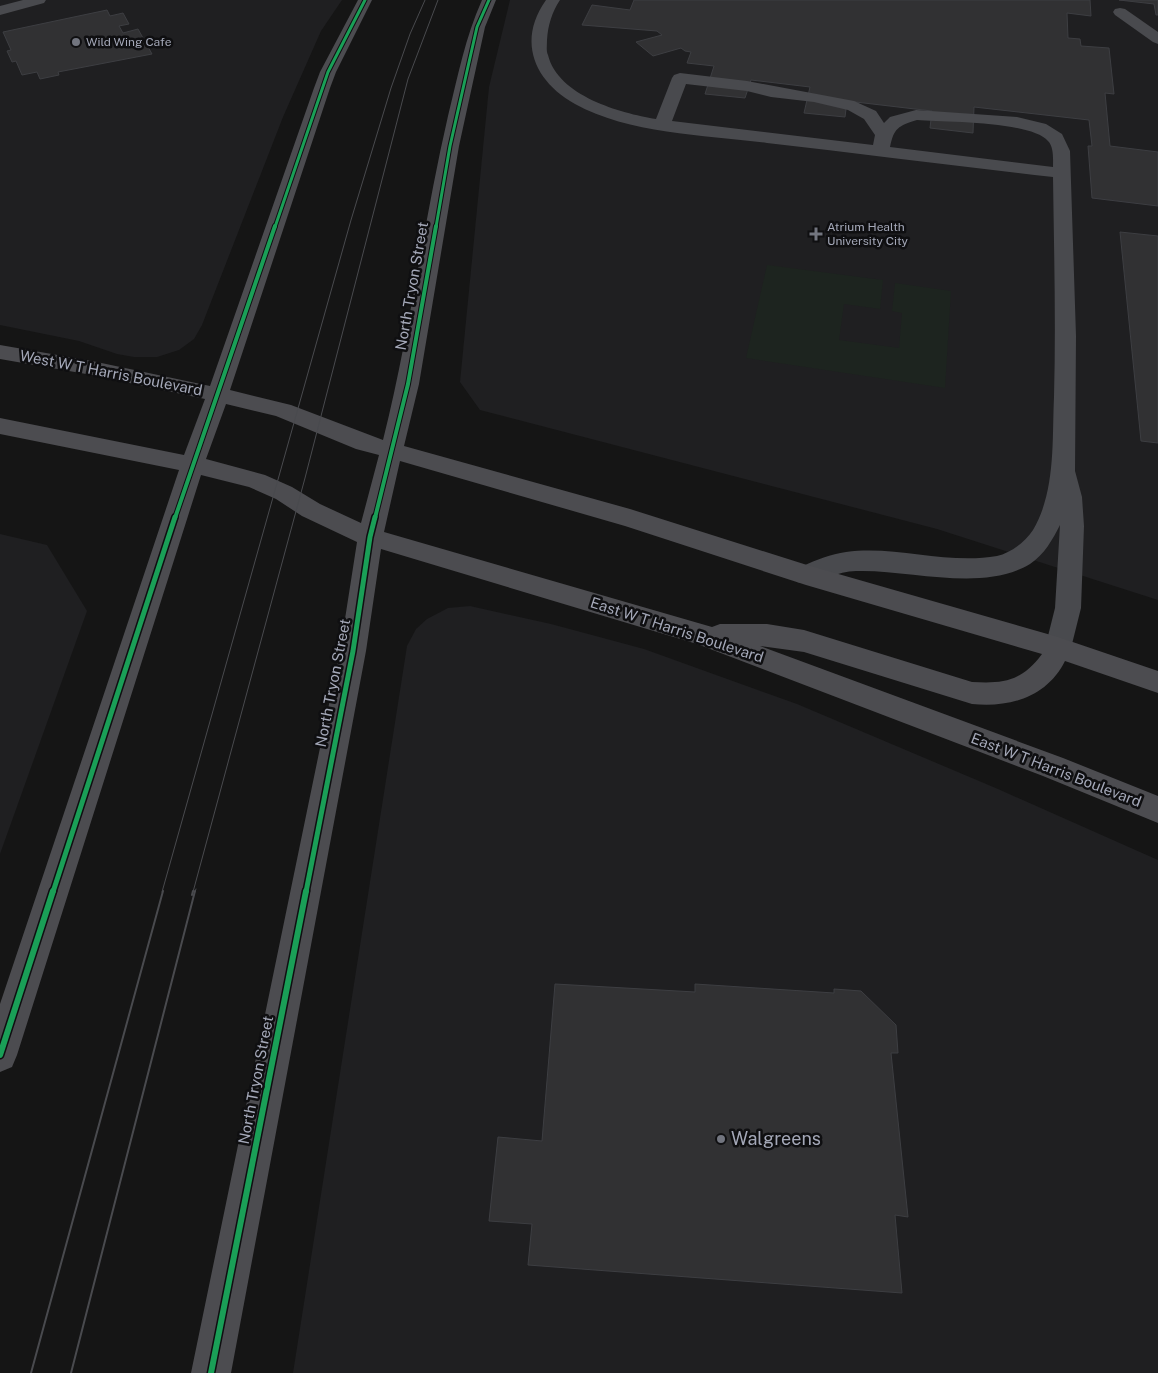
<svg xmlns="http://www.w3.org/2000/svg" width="1158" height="1373" viewBox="0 0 1158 1373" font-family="'Public Sans',sans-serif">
<rect width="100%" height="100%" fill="#151515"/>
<g fill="#1f1f21">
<polygon points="0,0 342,0 321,31 283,117 202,325 194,339 179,350 157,357 134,357 117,354 79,341 0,325"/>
<polygon points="510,0 1158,0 1158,600 937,529 480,410 460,382 489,87"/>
<polygon points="0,534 47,545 87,611 0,854"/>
<polygon points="470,606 551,624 644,649 797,704 998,789 1158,860 1158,1373 293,1373 407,646 416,629 427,619 448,608"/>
</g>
<polygon fill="#1d241f" points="767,265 883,280 880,309 844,304 839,340 899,348 902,313 892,311 895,283 951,291 945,388 746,358"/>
<g fill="#313133" stroke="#3d3e42">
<polygon points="634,0 1090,0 1091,16 1067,13 1068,38 1080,39 1081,46 1109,48 1114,94 1105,93 1110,146 1158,152 1158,206 1092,198 1088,146 1092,146 1089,120 974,107 973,133 930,128 932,111 847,101 845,117 804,113 810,87 751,80 745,98 705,94 714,66 687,63 691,52 685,51 681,48 653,56 636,42 662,35 657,31 582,25 592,5 630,10"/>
<polygon points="1119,0 1158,0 1158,15 1156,15 1154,4"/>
<polygon points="107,10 110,16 123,13 129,24 119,26 123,33 138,29 152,54 58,72 59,75 40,79 37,72 22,75 16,61 12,62 7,51 11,50 3,32"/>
<polygon points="1120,232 1158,236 1158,443 1141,441"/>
<polygon points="555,984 695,992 695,984 834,993 834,989 861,991 896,1025 898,1053 891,1053 908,1217 895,1215 902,1293 528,1265 532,1224 489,1221 498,1137 542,1141"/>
</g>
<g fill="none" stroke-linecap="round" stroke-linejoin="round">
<g fill="#494a4e" fill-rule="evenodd">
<polygon points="23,0 46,0 44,3 0,15 0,6"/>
<path d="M546 0H560C552 12 548 25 547 40 547 45 546 51 548 55 558 96 620 113 656 119L672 78 674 75 680 73 747 81 854 101 876 111 884 123 890 117 916 110 1017 117 1046 124 1062 134 1070 151 1076 336 1075 471 1082 497 1084 526 1081 608 1071 648 1067 656 1058 659 1049 656 1045 648 1055 608 1060 525C1053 539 1044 555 1030 564 982 593 909 569 856 571 835 571 814 587 797 582L793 575 797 568 803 566C816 560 831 554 846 552 896 545 947 565 997 556 1011 553 1025 542 1033 530 1056 491 1052 440 1054 397 1056 324 1054 251 1053 177 958 166 862 154 767 143 706 135 629 134 575 104 534 81 517 41 546 0ZM686 84 747 91 771 97 814 102 848 110 864 119 875 135 873 145 672 121ZM917 120C944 122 1031 121 1048 141 1054 147 1053 159 1053 167L890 147C894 128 898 126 917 120Z"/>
<polygon points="1120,8 1125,9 1158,32 1158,44 1153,42 1115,15 1113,12 1115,9"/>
</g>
<path fill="#4c4c50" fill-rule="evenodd" d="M358 0H372L336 72 330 88 230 390 291 405 383 440C410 333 423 224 448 116 458 76 465 38 482 0H496L485 27 459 146 419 384 404 446 630 509 807 565 1058 637 1158 671V693L1065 661C1047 697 1010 708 972 704L804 652 760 646 1063 758 1158 796V823L1043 776 697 644 381 549 366 651 231 1373H191L340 651 357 542 302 516 276 499 249 487 201 475 17 1055 12 1067 0 1072V1004L179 470 0 434V418L184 455 205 399 92 375 0 359V345L92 361 210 386 314 88 320 72ZM226 404 276 416 356 449 379 455 361 523 320 504 292 487 265 475 206 459ZM400 461 625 526 806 585 1042 654C1022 681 1004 684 972 682L804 630 767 624H720L712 627 384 532Z"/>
<g stroke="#494a4e" stroke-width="1">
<polyline points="162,892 351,220 391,88 410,34 425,0"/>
<polyline points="193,892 305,478 408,79 438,0"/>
<polyline points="195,892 196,889"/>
</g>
<g stroke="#494a4e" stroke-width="2">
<polyline points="192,895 193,891"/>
<polyline points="31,1373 163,891"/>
<polyline points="71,1373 195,891"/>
</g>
<defs>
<g id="cycleway-far3">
<polyline points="275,227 328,72 365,0"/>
<polyline points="436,227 450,146 477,27 489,0"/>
</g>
<g id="cycleway-far2">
<polyline points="175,518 275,226"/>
<polyline points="375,518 408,384 436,226"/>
</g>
<g id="cycleway-far1">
<polyline points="53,892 175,517"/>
<polyline points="306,892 353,651 370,537 375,517"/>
</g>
<g id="cycleway">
<polyline points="0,1055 53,891"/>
<polyline points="211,1373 306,891"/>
</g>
</defs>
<use href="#cycleway-far3" stroke="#0f0f11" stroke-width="5"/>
<use href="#cycleway-far2" stroke="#0f0f11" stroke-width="6"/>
<use href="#cycleway-far1" stroke="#0f0f11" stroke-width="8"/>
<use href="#cycleway" stroke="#0f0f11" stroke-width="9"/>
<use href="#cycleway-far3" stroke="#1a9f57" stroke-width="3"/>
<use href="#cycleway-far2" stroke="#1a9f57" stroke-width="4"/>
<use href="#cycleway-far1" stroke="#1a9f57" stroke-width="5"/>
<use href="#cycleway" stroke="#1a9f57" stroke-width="6"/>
</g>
<g fill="#72757f" stroke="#0f0f11" stroke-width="2">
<circle cx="76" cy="42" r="5"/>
<path d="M813.5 226.5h5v5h5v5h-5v5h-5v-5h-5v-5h5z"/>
<circle cx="721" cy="1139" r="5"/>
</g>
<g text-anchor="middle" stroke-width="5" stroke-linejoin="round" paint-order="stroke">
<g font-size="12" fill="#a4a8b8" stroke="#0f0f11" text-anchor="start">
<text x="86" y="46">Wild Wing Cafe</text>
<text x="827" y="231">Atrium Health<tspan x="827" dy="14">University City</tspan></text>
</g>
<g font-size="15" fill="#a4a8b8" stroke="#0f0f11">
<text transform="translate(412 286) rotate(-80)" y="5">North Tryon Street</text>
<text transform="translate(111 373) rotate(11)" y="5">West W T Harris Boulevard</text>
<text transform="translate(677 630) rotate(18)" y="5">East W T Harris Boulevard</text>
<text transform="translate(333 683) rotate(-79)" y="5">North Tryon Street</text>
<text transform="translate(1056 770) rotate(21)" y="5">East W T Harris Boulevard</text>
<text transform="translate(256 1080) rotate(-79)" y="5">North Tryon Street</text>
</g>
<g font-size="18" fill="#a4a8b8" stroke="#0f0f11" text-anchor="start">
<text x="731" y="1145">Walgreens</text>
</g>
</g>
</svg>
